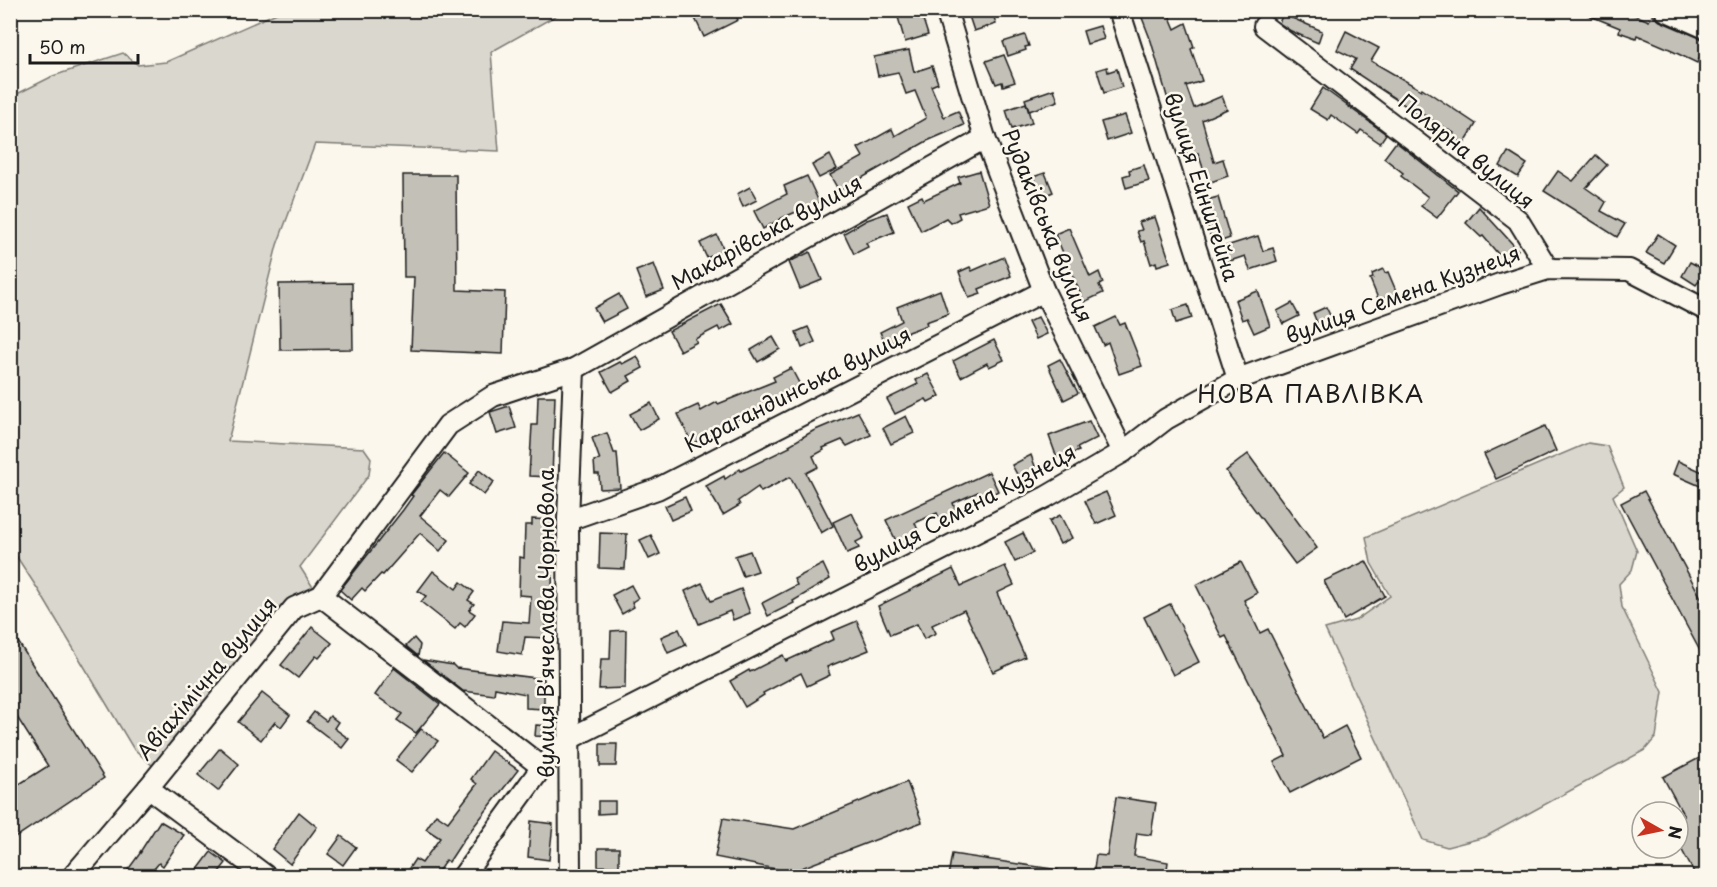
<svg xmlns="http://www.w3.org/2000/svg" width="1717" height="887" viewBox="0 0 1717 887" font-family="'Playpen Sans',sans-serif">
<rect width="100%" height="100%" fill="#fbf7ec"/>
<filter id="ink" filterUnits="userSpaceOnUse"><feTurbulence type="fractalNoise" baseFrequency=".0167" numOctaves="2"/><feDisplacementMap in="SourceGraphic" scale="12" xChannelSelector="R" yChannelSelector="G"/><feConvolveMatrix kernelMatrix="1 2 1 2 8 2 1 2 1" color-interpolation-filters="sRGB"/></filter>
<g filter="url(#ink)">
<g fill="#dad7ce" stroke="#7b7a75" stroke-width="1.5">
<polygon points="281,11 561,11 559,14 491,52 499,151 315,144 277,245 228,441 364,448 371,458 369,475 300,567 316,592 155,768 133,748 39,591 11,548 11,97 53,76 123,53 138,65 166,62"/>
<polygon points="1588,443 1607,446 1624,487 1613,496 1637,551 1632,570 1619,584 1622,607 1663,692 1656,737 1645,750 1485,837 1447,847 1423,840 1325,629 1356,620 1390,596 1371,563 1366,537"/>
</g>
<g fill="#c3c0b8" stroke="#1c1c1c" stroke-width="1.5">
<polygon points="691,10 734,10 738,20 704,37"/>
<polygon points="896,10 920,10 928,35 905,42"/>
<polygon points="967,10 992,10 996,24 974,31"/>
<polygon points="1139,10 1167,10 1175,29 1186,23 1194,47 1191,49 1202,81 1186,86 1194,108 1222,96 1227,109 1202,120 1214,162 1223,159 1228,176 1208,183 1198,153 1187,156 1177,123 1168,100 1151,41"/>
<polygon points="1576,10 1623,10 1649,21 1652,15 1660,21 1707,41 1697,63 1672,51 1672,50 1637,35 1636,38 1619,32 1620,28"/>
<polygon points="1283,14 1322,31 1318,43 1291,31 1279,23"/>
<polygon points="1100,26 1104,39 1087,44 1083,31"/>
<polygon points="1346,31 1379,48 1371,61 1421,90 1422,88 1476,124 1464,144 1452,137 1454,133 1422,114 1421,116 1350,69 1356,59 1337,50"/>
<polygon points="1025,35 1029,46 1025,47 1026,50 1008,56 1003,42"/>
<polygon points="909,50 914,72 932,66 938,83 931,86 944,117 958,111 964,125 927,141 839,191 830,175 863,157 858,148 892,129 895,136 926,118 915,91 906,94 898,72 878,76 874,57"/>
<polygon points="1004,55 1015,82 1003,86 1002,82 996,84 986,61"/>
<polygon points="1107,67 1108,72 1117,69 1122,87 1104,93 1097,70"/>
<polygon points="1323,88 1386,134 1380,143 1361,130 1358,134 1331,115 1328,120 1310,109"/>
<polygon points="1054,89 1058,101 1029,111 1025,99"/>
<polygon points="1026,103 1032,123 1012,129 1006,110"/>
<polygon points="1125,115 1131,133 1107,141 1101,122"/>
<polygon points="1396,142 1458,191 1437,218 1421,206 1428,197 1401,176 1403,173 1384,158"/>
<polygon points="1508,152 1527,164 1518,177 1500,166"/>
<polygon points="830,155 837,169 819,178 812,165"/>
<polygon points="1596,155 1607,165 1586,188 1606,202 1601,211 1625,224 1617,237 1544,191 1558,171 1573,181"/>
<polygon points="1144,165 1149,181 1126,188 1123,176 1130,174 1129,170"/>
<polygon points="979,171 989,204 958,213 960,218 951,223 946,218 921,231 908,203 922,196 924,200 960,183 958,177"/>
<polygon points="1045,173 1053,192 1041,197 1033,177"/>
<polygon points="403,175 456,175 457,290 505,292 503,354 411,350 414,277 404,277"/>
<polygon points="807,176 819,202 782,218 763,229 754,211 787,194 784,186"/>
<polygon points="750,187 757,200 743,207 737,194"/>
<polygon points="1218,197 1230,238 1213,244 1207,225 1210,224 1203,201"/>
<polygon points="1479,207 1518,250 1504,261 1483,236 1481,237 1466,223"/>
<polygon points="887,213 894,232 866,243 868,247 854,254 844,233 867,220"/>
<polygon points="1155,217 1170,262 1157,266 1156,262 1151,264 1144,241 1141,242 1137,231 1142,230 1139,222"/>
<polygon points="1069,228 1090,277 1099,272 1103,283 1099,285 1103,293 1084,302 1055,234"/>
<polygon points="1658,234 1675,245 1664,263 1646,253"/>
<polygon points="717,235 724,250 707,258 700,243"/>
<polygon points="1258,236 1263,251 1273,248 1277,261 1250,270 1245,256 1227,262 1223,247"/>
<polygon points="810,252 822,280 800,289 789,262"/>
<polygon points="1004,257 1011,276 979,289 981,294 969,298 959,272 970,267 972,271"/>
<polygon points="1690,262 1707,271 1707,286 1699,281 1696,285 1682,276"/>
<polygon points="654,264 664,290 646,297 636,271"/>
<polygon points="1383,269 1385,273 1388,272 1397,293 1379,301 1370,279 1373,278 1372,274"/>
<polygon points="352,283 353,349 280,350 279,284"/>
<polygon points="940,290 948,314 926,322 927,325 897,336 899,339 886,345 880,332 902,321 897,307"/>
<polygon points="1258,291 1270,326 1254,333 1247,318 1242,320 1235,300"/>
<polygon points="619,294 627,309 602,322 594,308"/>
<polygon points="1292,303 1299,316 1283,324 1277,311"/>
<polygon points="721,304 733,324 720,331 718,327 695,339 697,342 680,351 669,331"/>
<polygon points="1188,305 1192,318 1176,323 1172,310"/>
<polygon points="1326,307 1332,319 1318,325 1313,313"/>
<polygon points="1038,317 1047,334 1036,339 1028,322"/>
<polygon points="1116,317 1120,325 1125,323 1142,366 1119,374 1108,342 1103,345 1095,327"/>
<polygon points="808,327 815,342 802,348 796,332"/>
<polygon points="773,337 780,349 758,362 751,350"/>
<polygon points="994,340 1004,360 989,367 987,363 961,377 953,361"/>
<polygon points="637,356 643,368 628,376 631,381 612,392 601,372 620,362 622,364"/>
<polygon points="1060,359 1078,393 1064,400 1048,365"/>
<polygon points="791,368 800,385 777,396 779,402 733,421 734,424 692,444 678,414 698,405 701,411 717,402 718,404 775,381 773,377"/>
<polygon points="928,374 940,396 928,402 926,399 895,414 887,399 918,384 916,380"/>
<polygon points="538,396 555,396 552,477 529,476 532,425 537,425"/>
<polygon points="651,403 659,419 639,430 630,414"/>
<polygon points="509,406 516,428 497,434 490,412"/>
<polygon points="858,412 871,435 847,446 842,440 823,448 824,450 813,456 818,467 806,473 833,526 821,533 808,506 806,507 790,477 761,492 758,487 738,501 740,505 723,515 706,486 724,476 725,479 740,469 741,471 790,447 789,445 813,431"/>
<polygon points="906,416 914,433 891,444 883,428"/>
<polygon points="1089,421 1097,438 1077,448 1079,451 1057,458 1049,436"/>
<polygon points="1545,426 1556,451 1496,479 1484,454"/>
<polygon points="607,433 614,453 617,453 620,488 600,489 599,474 595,474 594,461 600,460 592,438"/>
<polygon points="444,453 469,473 449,497 440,490 420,516 449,540 440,551 420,533 383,575 381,574 365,591 362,588 351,600 340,590 403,510 413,496 411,495"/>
<polygon points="1248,454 1317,548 1295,564 1226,471"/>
<polygon points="1031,455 1036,469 1019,478 1012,465"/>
<polygon points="1678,461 1707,474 1707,489 1673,474"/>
<polygon points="479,470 494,482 484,495 469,484"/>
<polygon points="989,472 998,491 982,500 978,492 953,503 957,515 941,522 937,513 915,523 920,535 898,545 886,520"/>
<polygon points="1644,491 1707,609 1707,664 1621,503"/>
<polygon points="1106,492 1116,515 1096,524 1085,501"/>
<polygon points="685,497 691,511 671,520 665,506"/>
<polygon points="852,513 864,538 856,542 859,548 847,553 833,522"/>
<polygon points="1060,515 1072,538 1060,544 1049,521"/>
<polygon points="532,519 553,520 552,597 549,597 545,638 525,637 522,655 498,651 502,621 529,623 531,596 519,595 520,557 524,558 525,525 532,525"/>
<polygon points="600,533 627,534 625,569 599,568"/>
<polygon points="1023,533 1033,553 1015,562 1005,542"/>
<polygon points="651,535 660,554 649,559 640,540"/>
<polygon points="750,551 758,571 743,576 735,556"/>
<polygon points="1366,561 1385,596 1344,620 1324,581"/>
<polygon points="1241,562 1257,593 1244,600 1260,633 1268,629 1323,738 1345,726 1361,757 1290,793 1274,762 1286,756 1226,636 1222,638 1196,585"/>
<polygon points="823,564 830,579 793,601 794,603 768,616 762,603 797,585 794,579"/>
<polygon points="1005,566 1014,585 997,593 1025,657 993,672 964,610 932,625 936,633 924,639 917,624 890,635 878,606 953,569 961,586"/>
<polygon points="433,571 456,589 461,582 474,592 468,600 474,604 469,610 475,614 465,627 460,623 455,629 421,602 426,596 418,591"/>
<polygon points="702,583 711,601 741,589 750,613 733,620 730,611 699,624 685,591"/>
<polygon points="631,585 638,598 632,602 634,607 622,614 612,595"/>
<polygon points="1170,604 1199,662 1173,675 1144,617"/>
<polygon points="857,621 869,650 827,667 830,675 807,686 801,673 763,693 764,695 745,707 730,681 749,670 750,672 783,655 786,661 834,639 831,632"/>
<polygon points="312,627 332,643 319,658 316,656 298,678 281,665"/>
<polygon points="10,629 104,778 10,841 10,790 48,766 10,706"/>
<polygon points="679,629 686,645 668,653 661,637"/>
<polygon points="626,630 625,688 599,689 601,659 610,659 611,631"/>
<polygon points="414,638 420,645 418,656 406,646"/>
<polygon points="423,660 453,665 456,668 544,679 544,709 526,708 526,694 495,688 494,695 463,691"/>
<polygon points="394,668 440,704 416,733 397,720 402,714 375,695"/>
<polygon points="262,693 290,715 281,727 275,722 261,740 238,722"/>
<polygon points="314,712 326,721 330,716 338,722 334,728 349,739 342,748 307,721"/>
<polygon points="536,725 551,726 550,737 535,736"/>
<polygon points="421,729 438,741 412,772 396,760"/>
<polygon points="600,744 617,744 616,766 600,766"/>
<polygon points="220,748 239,764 218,791 198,775"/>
<polygon points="491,751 518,770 464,839 449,862 446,860 435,876 404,876 415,859 422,863 440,838 426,829 436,814 448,822 477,784 471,779"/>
<polygon points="1707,754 1707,876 1696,876 1678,843 1678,820 1684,816 1663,777"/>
<polygon points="907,782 922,822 791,872 715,857 723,818 794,829"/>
<polygon points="1116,797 1156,803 1151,835 1137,833 1134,856 1168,862 1166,876 1093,876 1096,855 1107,856"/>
<polygon points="598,801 615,801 615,813 598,814"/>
<polygon points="299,812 317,827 290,864 272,849"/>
<polygon points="160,821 184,835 163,866 159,863 148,876 134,876 127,871 141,852 140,852"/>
<polygon points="531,821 553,824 549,860 528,857"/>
<polygon points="341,836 356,847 343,865 328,854"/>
<polygon points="598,848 619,848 619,867 598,866"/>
<polygon points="211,852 226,863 216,876 201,876 196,872"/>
<polygon points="952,854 1058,870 1057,876 948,876"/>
</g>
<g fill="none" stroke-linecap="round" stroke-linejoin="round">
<defs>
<g id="minor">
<polyline points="946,10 985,138 1044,291 1123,452"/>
<polyline points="1119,10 1238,379"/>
<polyline points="1665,10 1706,28"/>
<polyline points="1264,26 1518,220 1548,269"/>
<polyline points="568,520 657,489 1044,291"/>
<polyline points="321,596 542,767"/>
<polyline points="148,788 266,876"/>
<polyline points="73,876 148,788 294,608 321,596 448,425 493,396 574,369 985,138"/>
<polyline points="463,876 542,767 571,738 1046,497 1123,452 1166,419 1238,379 1500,284 1548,269 1629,270 1706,310"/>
<polyline points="570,876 568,520 574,369"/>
</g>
</defs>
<use href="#minor" stroke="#1c1c1c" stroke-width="24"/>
<use href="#minor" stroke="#fbf7ec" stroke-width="20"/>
</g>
</g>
<g text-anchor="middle" stroke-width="5" stroke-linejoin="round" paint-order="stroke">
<g font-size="21" fill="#1c1c1c" stroke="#fbf7ec">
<text transform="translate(1466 152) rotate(39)" y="7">Полярна вулиця</text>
<text transform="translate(1201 187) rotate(72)" y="7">вулиця Ейнштейна</text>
<text transform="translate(1047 226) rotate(68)" y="7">Рудаківська вулиця</text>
<text transform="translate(767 233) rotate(-29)" y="7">Макарівська вулиця</text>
<text transform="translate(1403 295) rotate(-20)" y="7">вулиця Семена Кузнеця</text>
<text transform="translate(798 390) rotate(-27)" y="7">Карагандинська вулиця</text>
<text transform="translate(965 509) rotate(-28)" y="7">вулиця Семена Кузнеця</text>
<text transform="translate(547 623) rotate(-90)" y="7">вулиця В'ячеслава Чорновола</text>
<text transform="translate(207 679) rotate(-50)" y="7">Авіахімічна вулиця</text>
</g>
<g font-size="24" letter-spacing="1.5" fill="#1c1c1c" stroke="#fbf7ec">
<text x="1311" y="403">НОВА ПАВЛІВКА</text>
</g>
</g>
<rect width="1717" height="887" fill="none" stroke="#fbf7ec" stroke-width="36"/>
<rect x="18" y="18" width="1681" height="851" fill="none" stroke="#1c1c1c" stroke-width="2" filter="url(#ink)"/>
<g transform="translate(1660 830) rotate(99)"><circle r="28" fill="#fbf7ec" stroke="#a29f99" stroke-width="1.5"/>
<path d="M0-4.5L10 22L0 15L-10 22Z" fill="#c8321e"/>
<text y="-9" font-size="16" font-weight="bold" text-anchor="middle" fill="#1c1c1c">N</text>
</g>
<path d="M30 54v9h108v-9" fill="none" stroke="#1c1c1c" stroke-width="3"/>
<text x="39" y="54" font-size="18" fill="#1c1c1c" stroke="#fbf7ec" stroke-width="4.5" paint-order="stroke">50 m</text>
</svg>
